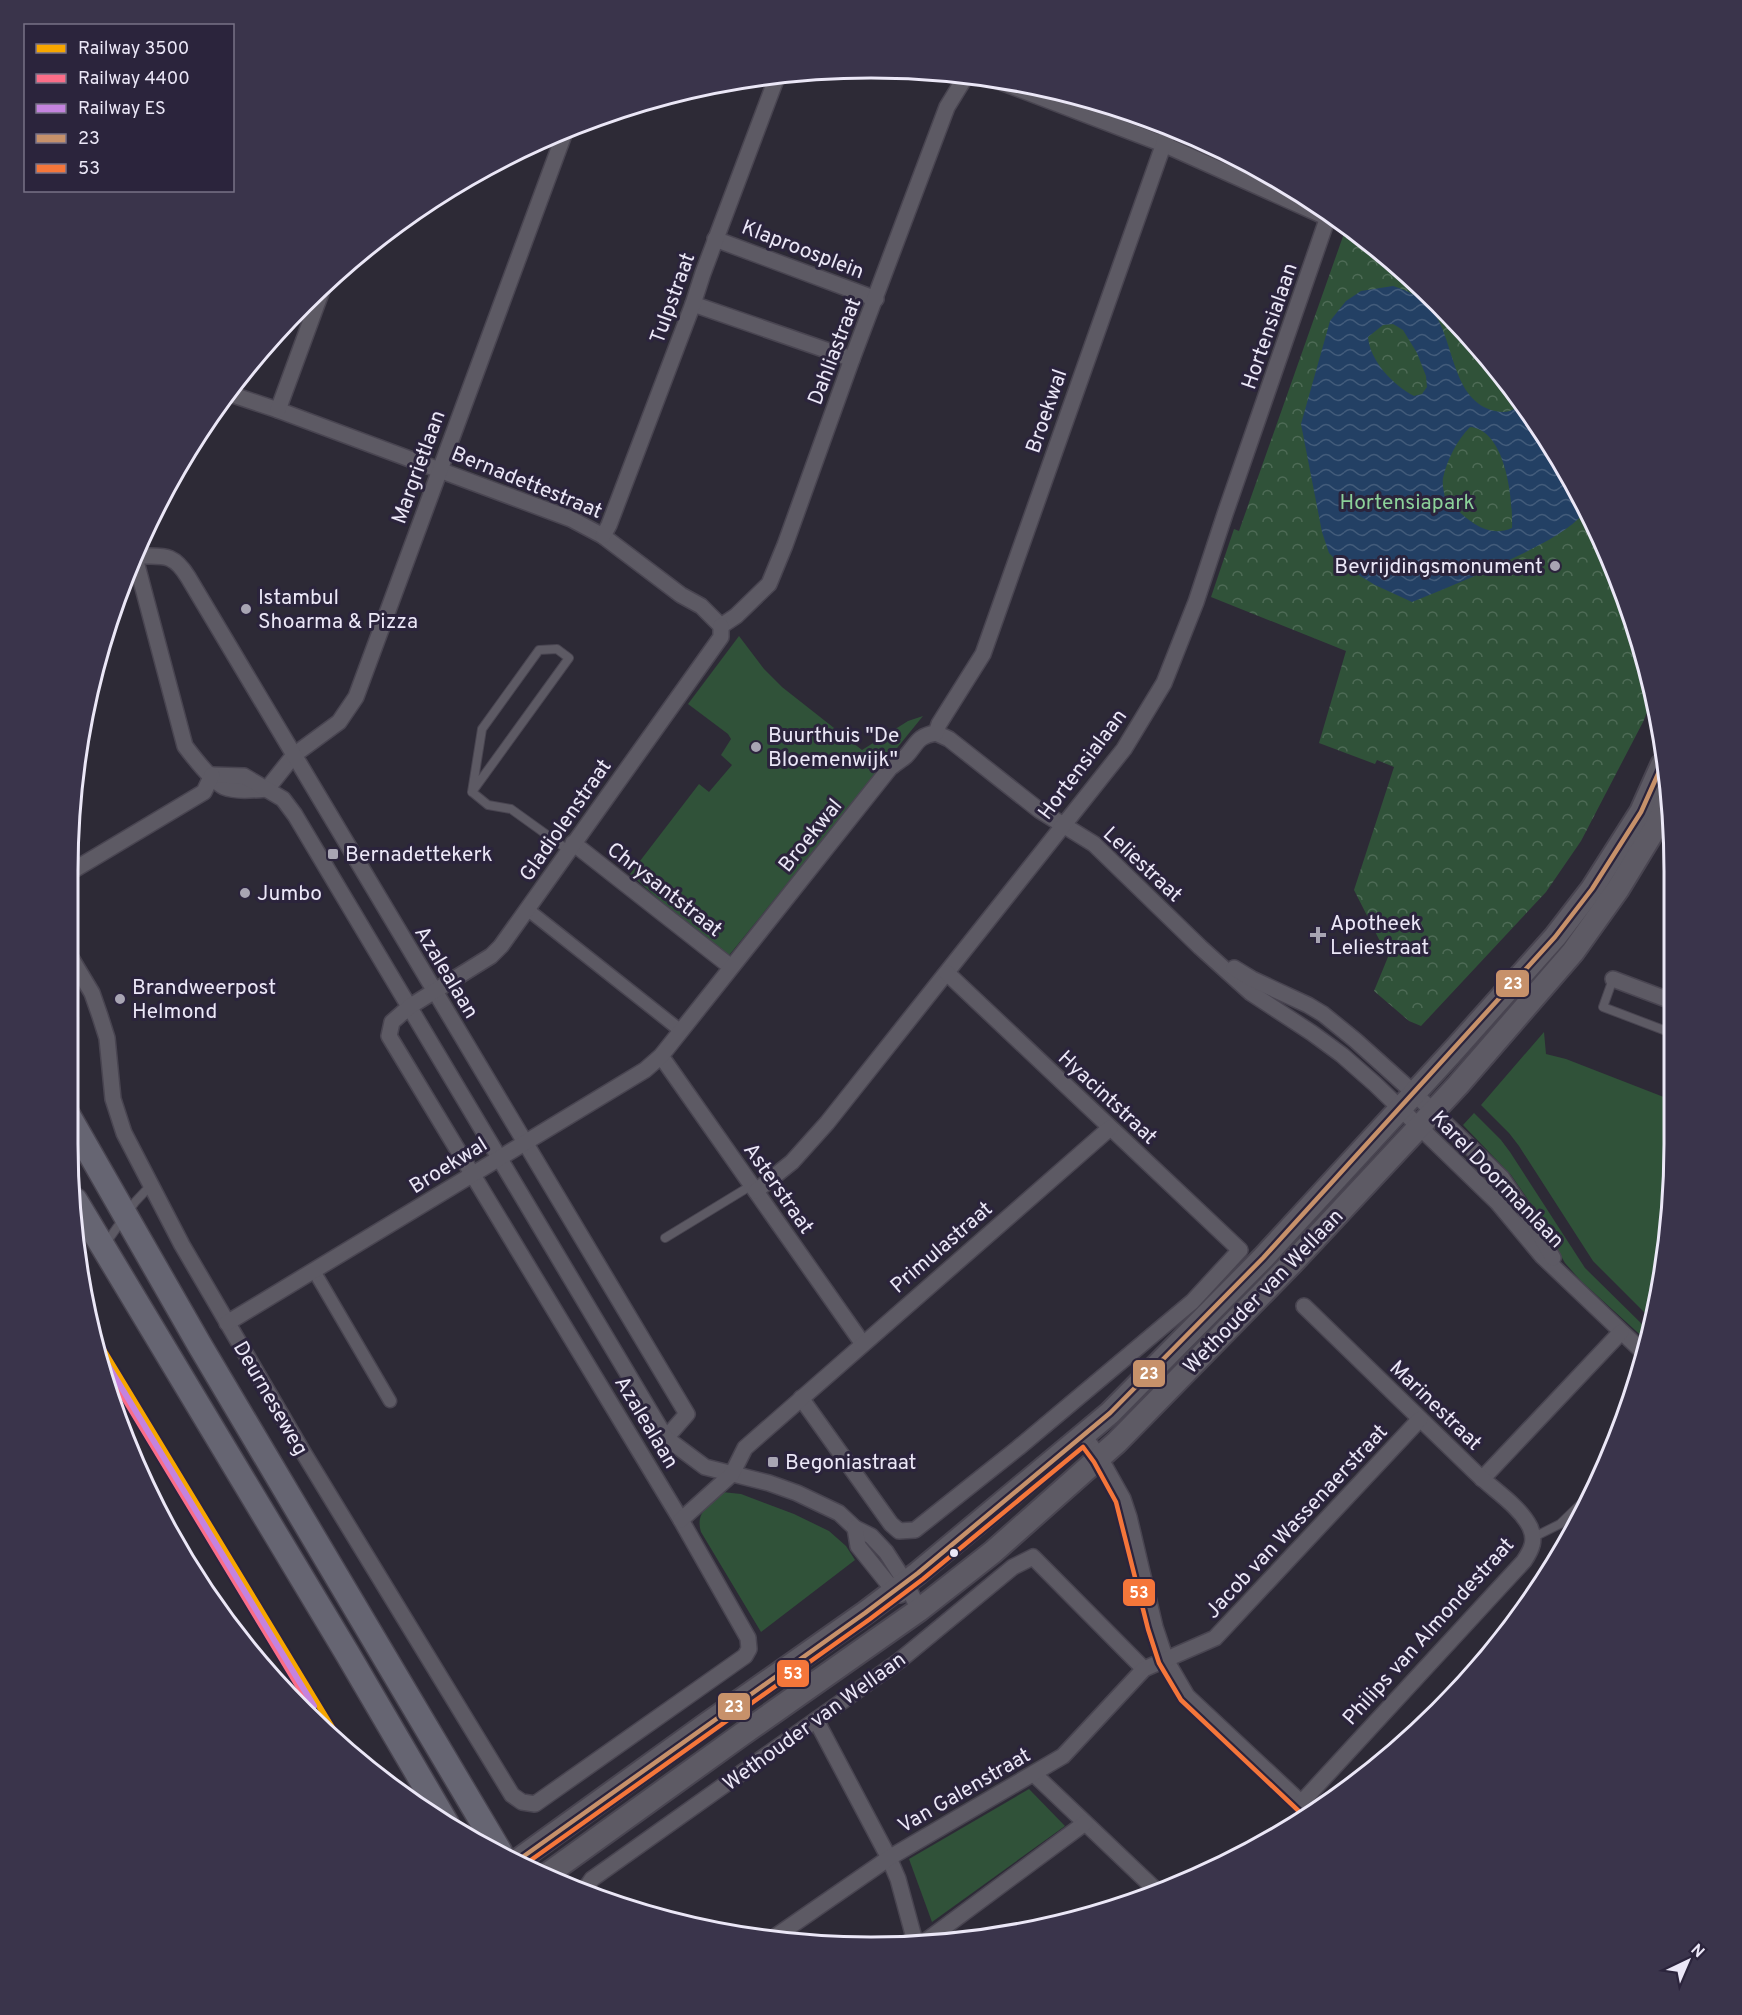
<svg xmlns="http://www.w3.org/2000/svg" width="1742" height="2015" viewBox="0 0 1742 2015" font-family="Overpass,sans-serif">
<defs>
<pattern id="forest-crowns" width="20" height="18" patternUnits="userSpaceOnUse" patternTransform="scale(1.5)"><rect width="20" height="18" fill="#305239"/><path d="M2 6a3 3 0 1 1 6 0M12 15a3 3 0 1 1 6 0" fill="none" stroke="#4e6b56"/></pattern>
<pattern id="water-waves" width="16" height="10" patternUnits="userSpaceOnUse" patternTransform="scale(1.5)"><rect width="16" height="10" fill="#234064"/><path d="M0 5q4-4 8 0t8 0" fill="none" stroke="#435c7b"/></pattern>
</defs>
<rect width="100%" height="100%" fill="#2d2a36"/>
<g fill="#305239">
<polygon points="739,636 764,669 782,687 862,750 908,721 923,716 726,959 630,874 699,784 709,792 732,765 721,755 731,739 728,734 688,704"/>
<polygon points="1544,1032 1546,1054 1566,1059 1674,1101 1674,1144 1659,1300 1653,1321 1593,1261 1519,1146 1509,1133 1481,1105"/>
<polygon points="1474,1113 1501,1140 1510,1152 1585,1268 1650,1332 1647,1341 1581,1281 1565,1263 1531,1204 1511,1175 1463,1125"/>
<path d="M722 1492 741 1494 794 1514 829 1531 846 1546 855 1560 761 1632 701 1532C695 1512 709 1506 722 1492Z"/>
<polygon points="1029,1789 1065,1826 932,1922 909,1859"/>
</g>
<polygon fill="url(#forest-crowns)" points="1347,225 1360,233 1475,341 1567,469 1632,612 1650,705 1643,722 1581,841 1546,892 1421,1026 1409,1021 1374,991 1388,957 1354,890 1394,767 1377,760 1375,764 1319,743 1346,651 1211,597 1234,529 1239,531"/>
<path fill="url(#water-waves)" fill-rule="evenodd" d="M1393 286C1409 291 1424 299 1434 313 1455 343 1452 401 1495 411 1505 413 1513 412 1520 404L1567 469 1586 511C1570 530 1545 542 1524 553 1487 571 1450 587 1412 602L1375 585 1339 563 1329 553 1322 532 1301 424 1330 321 1346 301 1361 291ZM1393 324 1403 330 1417 353 1426 376 1427 387 1422 394 1414 396C1393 385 1370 361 1368 337L1383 325ZM1470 427C1506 430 1513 499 1512 528 1484 540 1464 516 1445 498 1444 492 1442 484 1443 478 1447 460 1457 440 1470 427Z"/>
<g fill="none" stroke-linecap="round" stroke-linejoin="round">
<defs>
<g id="service">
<polyline points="472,792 482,729 539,650 557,649 569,658 472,792 488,805 511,809 568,850"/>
<polyline points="1613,979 1603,1007 1674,1034"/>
<polyline points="665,1238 752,1185"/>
<polyline points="106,1243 135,1202 151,1185"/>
<polyline points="1534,1537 1560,1524 1590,1495"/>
</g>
<g id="pedestrian">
<polyline points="527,909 681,1031"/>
<polyline points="314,1271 390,1401"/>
</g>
<g id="minor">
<polyline points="998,81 1163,144 1328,218"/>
<polyline points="715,239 876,299"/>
<polyline points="693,304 852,359"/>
<polyline points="227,393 278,410 571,519 603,536 681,595 701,606 721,626"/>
<polyline points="278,410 324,285"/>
<polyline points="603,536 609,525 693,304 703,273 778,74"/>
<path d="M134 554 185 746C194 758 211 780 224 787 236 792 255 790 267 789L294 755 339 722 356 697 565 132"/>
<path d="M135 556C162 557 172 551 188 577L687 1414 666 1438"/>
<polyline points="721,626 736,616 769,584 785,545 852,359 947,107 966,76"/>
<polyline points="936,733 949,739 1039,810 1094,844 1200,947 1251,993 1312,1033 1342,1055 1375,1084 1497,1202 1542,1256 1643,1352"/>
<polyline points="212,775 244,776 283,799 295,815 666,1438 705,1467 769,1483 797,1493 839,1513 855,1528 871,1536 886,1552 906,1583 919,1610"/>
<polyline points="573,843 731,967"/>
<polyline points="72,871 204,792 212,775"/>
<polyline points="71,958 92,993 100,1016 107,1038 113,1099 124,1133 182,1245 303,1452 512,1795 522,1802 535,1804 745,1656 749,1649 748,1638 681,1520 389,1036 392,1022 409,1007 491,956 501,946 721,637 721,626"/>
<polyline points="1234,968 1252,979 1308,1005 1323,1014 1355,1040 1414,1093 1502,1178 1534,1225 1553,1258"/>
<polyline points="1613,979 1674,1002"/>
<polyline points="661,1056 863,1344"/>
<polyline points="756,1191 792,1162 827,1123 1124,749 1164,683 1196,602 1225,514 1329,214"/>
<path d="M227 1323 645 1070 661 1056 890 768C895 764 901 760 906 756 917 744 917 736 936 733L939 724 983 654 1169 129"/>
<polyline points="801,1398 891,1524 899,1531 915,1530 1018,1448 1192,1302 1240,1250 947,973"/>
<polyline points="1084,1436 1100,1458 1123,1499 1129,1517 1155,1627 1166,1660 1187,1696 1310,1811"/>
<polyline points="1482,1479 1621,1332"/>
<polyline points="681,1520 732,1474 745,1448 1110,1128"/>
<polyline points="855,1528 858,1546 894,1591 900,1595"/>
<polyline points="816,1720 889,1858 898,1879 916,1945"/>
<polyline points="1034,1774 1158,1892"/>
<path d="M1301 1803 1524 1561C1532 1549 1536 1540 1530 1527 1519 1505 1492 1489 1475 1472 1418 1417 1361 1361 1304 1306"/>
<polyline points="583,1892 592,1879 899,1661 1013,1567 1033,1557 1144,1669"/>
<polyline points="769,1941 889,1858 1063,1756 1144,1669 1215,1638 1420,1419"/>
<polyline points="919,1946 1085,1823"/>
</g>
<g id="secondary">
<polyline points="517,1861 707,1724 865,1613 918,1573 1110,1413 1263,1258 1455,1049 1555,937 1592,889 1641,812 1662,765"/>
<polyline points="545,1876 741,1735 919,1610 993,1552 1117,1442 1295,1260 1419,1127 1458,1085 1573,952 1618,889 1657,825 1669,798"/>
</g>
<g id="primary">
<polyline points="68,1115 199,1344 500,1852"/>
<polyline points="75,1200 347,1653 447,1824"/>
</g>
</defs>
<use href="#service" stroke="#494551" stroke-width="10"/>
<use href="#pedestrian" stroke="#494551" stroke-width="15"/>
<use href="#minor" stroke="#494551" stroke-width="18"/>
<use href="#secondary" stroke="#494551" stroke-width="26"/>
<use href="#primary" stroke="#494551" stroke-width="27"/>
<use href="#service" stroke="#5d5a64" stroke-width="8"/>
<use href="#pedestrian" stroke="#5d5a64" stroke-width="12"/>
<use href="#minor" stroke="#5d5a64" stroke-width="15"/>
<use href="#secondary" stroke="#5d5a64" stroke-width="22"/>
<use href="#primary" stroke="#666572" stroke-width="24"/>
<defs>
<polyline id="bus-1" points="517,1861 865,1613 918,1573 1110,1413 1263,1258 1555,937 1592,889 1641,812 1662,765"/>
<polyline id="bus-2" points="524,1865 870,1619 923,1579 1083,1447 1094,1462 1116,1502 1148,1629 1159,1663 1181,1700 1304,1816"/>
</defs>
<use href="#bus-1" stroke="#2b243c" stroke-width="9"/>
<use href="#bus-2" stroke="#2b243c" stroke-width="9"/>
<use href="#bus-1" stroke="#c7916a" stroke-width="4.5"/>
<use href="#bus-2" stroke="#f5763a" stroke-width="4.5"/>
<defs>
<polyline id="rail-1" points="92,1331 336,1734"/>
<polyline id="rail-2" points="95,1350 318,1719"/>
<polyline id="rail-3" points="106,1362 314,1706"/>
</defs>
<use href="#rail-1" stroke="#2b243c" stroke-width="10"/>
<use href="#rail-2" stroke="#2b243c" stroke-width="10"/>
<use href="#rail-3" stroke="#2b243c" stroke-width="10"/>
<use href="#rail-1" stroke="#f7a600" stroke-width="6"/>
<use href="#rail-2" stroke="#fb6d88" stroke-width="6"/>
<use href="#rail-3" stroke="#c483df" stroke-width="6"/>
</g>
<g fill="#a8a5b3" stroke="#2b243c" stroke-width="2">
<circle cx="1555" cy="566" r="6"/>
<circle cx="246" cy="609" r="6"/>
<circle cx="756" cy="747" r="6"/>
<rect x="327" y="848" width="12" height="12" rx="3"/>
<circle cx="245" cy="893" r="6"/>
<path d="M1315 926h6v6h6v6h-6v6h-6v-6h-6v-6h6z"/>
<circle cx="120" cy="999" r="6"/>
<rect x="767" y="1456" width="12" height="12" rx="3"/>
</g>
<circle fill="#ebe7f7" stroke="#2b243c" stroke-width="2" cx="954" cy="1553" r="5"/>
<g text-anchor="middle" stroke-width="6" stroke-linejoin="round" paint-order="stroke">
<g font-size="21" fill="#ebe7f7" stroke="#2b243c">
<text transform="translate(803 249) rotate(21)" y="7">Klaproosplein</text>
<text transform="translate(672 298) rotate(-70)" y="7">Tulpstraat</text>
<text transform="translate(1269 326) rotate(-71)" y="7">Hortensialaan</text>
<text transform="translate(834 351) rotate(-69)" y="7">Dahliastraat</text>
<text transform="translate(1046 411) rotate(-71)" y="7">Broekwal</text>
<text transform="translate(418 467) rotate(-70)" y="7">Margrietlaan</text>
<text transform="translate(527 482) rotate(22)" y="7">Bernadettestraat</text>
<text transform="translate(1082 764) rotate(-53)" y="7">Hortensialaan</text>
<text transform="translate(565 820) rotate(-55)" y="7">Gladiolenstraat</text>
<text transform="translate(810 835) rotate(-51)" y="7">Broekwal</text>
<text transform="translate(1143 864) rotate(43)" y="7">Leliestraat</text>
<text transform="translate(665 889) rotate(38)" y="7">Chrysantstraat</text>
<text transform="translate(447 972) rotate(59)" y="7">Azalealaan</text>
<text transform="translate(1108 1097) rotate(43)" y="7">Hyacintstraat</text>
<text transform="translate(448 1165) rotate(-32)" y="7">Broekwal</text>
<text transform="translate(1498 1179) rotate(46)" y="7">Karel Doormanlaan</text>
<text transform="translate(779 1188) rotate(55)" y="7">Asterstraat</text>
<text transform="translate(941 1247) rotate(-41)" y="7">Primulastraat</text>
<text transform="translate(1263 1291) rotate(-46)" y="7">Wethouder van Wellaan</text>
<text transform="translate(271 1398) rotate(60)" y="7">Deurneseweg</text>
<text transform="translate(1436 1405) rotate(44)" y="7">Marinestraat</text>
<text transform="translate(647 1422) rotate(59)" y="7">Azalealaan</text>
<text transform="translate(1296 1521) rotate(-47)" y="7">Jacob van Wassenaerstraat</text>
<text transform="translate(1428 1631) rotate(-48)" y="7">Philips van Almondestraat</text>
<text transform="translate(814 1721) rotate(-36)" y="7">Wethouder van Wellaan</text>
<text transform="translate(964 1790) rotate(-30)" y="7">Van Galenstraat</text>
</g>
<g font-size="21" fill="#8cd199" stroke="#2b243c">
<text x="1407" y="509">Hortensiapark</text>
</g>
<g font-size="21" fill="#ebe7f7" stroke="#2b243c" text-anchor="start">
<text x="1543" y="573" text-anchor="end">Bevrijdingsmonument</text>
<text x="258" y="604">Istambul<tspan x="258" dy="24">Shoarma &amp; Pizza</tspan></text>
<text x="768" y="742">Buurthuis "De<tspan x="768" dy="24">Bloemenwijk"</tspan></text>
<text x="345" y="861">Bernadettekerk</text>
<text x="257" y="900">Jumbo</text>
<text x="1330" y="930">Apotheek<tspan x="1330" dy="24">Leliestraat</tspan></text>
<text x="132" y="994">Brandweerpost<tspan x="132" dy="24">Helmond</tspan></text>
<text x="785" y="1469">Begoniastraat</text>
</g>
</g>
<path d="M0 0H1742V2015H0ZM871 78H871A793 793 0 0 1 1664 871V1144A793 793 0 0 1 871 1937H871A793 793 0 0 1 78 1144V871A793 793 0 0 1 871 78Z" fill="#3a344b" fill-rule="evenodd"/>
<path fill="none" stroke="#ebe7f7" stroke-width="3" d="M871 78H871A793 793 0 0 1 1664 871V1144A793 793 0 0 1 871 1937H871A793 793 0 0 1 78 1144V871A793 793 0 0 1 871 78Z"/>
<g stroke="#2b243c" stroke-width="2">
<rect x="1495" y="969" width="35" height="29" rx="6" fill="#c7916a"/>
<rect x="1132" y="1359" width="34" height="29" rx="6" fill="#c7916a"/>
<rect x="1122" y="1578" width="34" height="29" rx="6" fill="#f5763a"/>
<rect x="776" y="1659" width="34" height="29" rx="6" fill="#f5763a"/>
<rect x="717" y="1692" width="34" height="29" rx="6" fill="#c7916a"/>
</g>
<g font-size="16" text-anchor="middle" font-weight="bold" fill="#fff">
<text x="1513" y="989">23</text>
<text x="1149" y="1379">23</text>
<text x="1139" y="1598">53</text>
<text x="793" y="1679">53</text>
<text x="734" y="1712">23</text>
</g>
<rect x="24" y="24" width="210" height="168" fill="#2b243c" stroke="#787287" stroke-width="1.5"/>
<rect x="36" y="44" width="30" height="9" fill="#f7a600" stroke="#787287" stroke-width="1.5"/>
<text x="78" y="54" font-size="18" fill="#ebe7f7">Railway 3500</text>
<rect x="36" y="74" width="30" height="9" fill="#fb6d88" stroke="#787287" stroke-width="1.5"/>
<text x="78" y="84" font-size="18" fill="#ebe7f7">Railway 4400</text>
<rect x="36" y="104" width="30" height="9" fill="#c483df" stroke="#787287" stroke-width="1.5"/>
<text x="78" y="114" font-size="18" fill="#ebe7f7">Railway ES</text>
<rect x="36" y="134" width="30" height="9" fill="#c7916a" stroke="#787287" stroke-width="1.5"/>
<text x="78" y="144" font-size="18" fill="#ebe7f7">23</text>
<rect x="36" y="164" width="30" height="9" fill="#f5763a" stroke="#787287" stroke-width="1.5"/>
<text x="78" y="174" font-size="18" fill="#ebe7f7">53</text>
<g transform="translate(1688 1961) rotate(44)" stroke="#2b243c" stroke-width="4.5" paint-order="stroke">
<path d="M0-4.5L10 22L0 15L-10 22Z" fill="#ebe7f7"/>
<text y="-9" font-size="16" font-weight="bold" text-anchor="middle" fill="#ebe7f7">N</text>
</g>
</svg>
